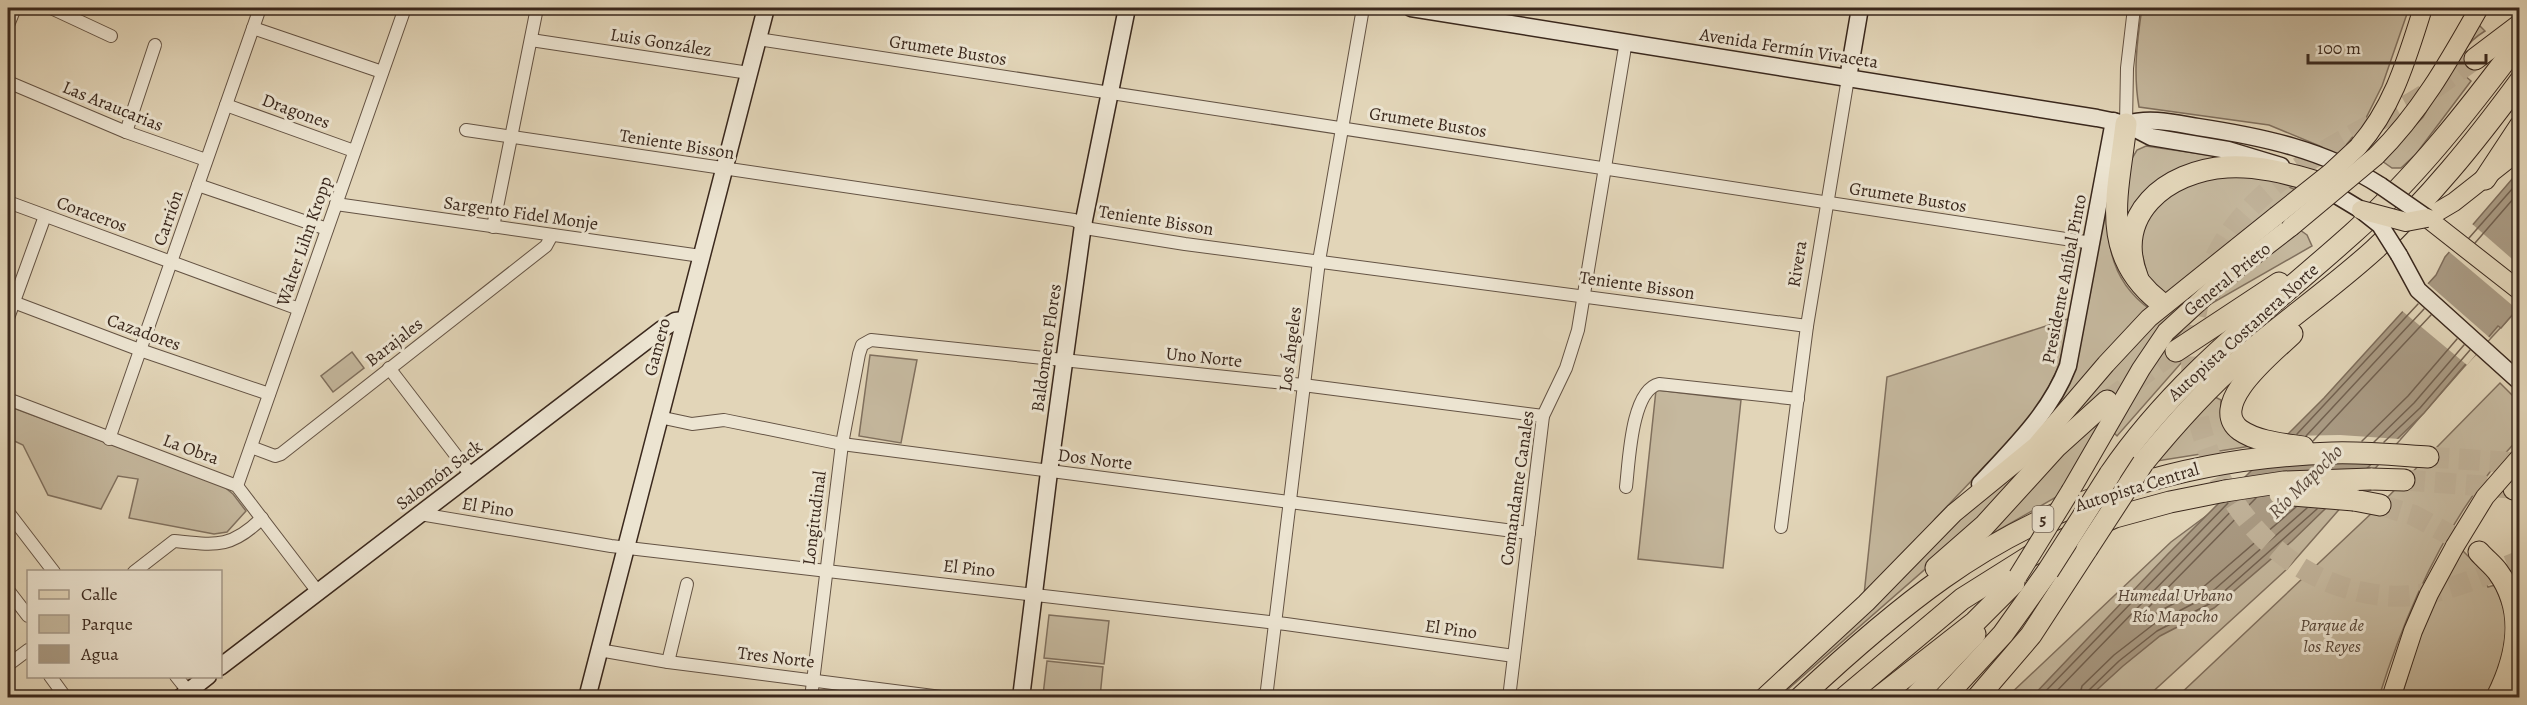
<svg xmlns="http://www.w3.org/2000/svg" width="2527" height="705" viewBox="0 0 2527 705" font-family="Alegreya,serif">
<rect width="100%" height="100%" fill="#e2d5b8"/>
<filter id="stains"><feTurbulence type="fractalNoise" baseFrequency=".00333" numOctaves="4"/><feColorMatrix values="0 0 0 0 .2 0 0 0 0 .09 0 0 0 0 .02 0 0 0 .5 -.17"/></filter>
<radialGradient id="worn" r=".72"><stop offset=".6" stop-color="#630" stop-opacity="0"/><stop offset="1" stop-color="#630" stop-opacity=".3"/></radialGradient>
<g fill="#c5b89e" stroke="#80705e" stroke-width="1.5">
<path d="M2142 8H2409L2382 86 2363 124 2339 154 2269 125 2139 107C2133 73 2137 41 2142 8Z"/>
<path d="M2478 24 2485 31C2464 44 2463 51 2463 74L2471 81 2416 154 2401 168H2392L2382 161 2423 117Z"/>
<path d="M2117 139C2110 202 2090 267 2151 310L2033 439 2048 412Z"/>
<polygon points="2146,146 2236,159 2142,195 2123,223 2131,160 2137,150"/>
<polygon points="2231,172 2275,181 2296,190 2164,300 2152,292 2136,231 2173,189"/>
<polygon points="2273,228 2182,305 2058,496 1983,539 1930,565 1779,697 1769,698 2148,328"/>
<polygon points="2300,230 2307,235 2312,246 2207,306 2170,343 2171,358 2168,362 2178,356 2182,362 2117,436 2113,432 2167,343 2202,307"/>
<polygon points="2519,308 2464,367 2287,569 2147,697 2006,698 2171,542 2210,513"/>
<polygon points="2071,318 2058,368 2036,413 1935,519 1926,532 1864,595 1887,377"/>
<polygon points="352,352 364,368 333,392 321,376"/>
<polygon points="870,355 917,360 901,443 859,436"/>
<path d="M2500 383 2519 402V438C2451 510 2408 604 2379 697L2176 698 2375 510Z"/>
<polygon points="1656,390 1741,400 1723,568 1638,559"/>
<path d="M2215 397 2221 400C2219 425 2227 438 2251 446L2157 461 2189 422Z"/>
<polygon points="8,406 223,486 233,494 246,511 227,532 214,534 129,518 138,479 118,476 101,509 48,495 23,445 8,438"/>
<polygon points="2461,549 2479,567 2488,587 2495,585 2507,617 2508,650 2488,697 2401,698 2423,626"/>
<polygon points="1049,615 1109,621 1104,664 1044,658"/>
<polygon points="1047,661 1103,667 1100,697 1043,695"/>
</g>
<polygon fill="#a99a83" stroke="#7d6c5a" stroke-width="1.5" points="2519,171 2519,307 2501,328 2498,326 2424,413 2292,541 2214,608 2160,636 2123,666 2089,697 2031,698 2168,554 2324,398 2436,275 2445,257"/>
<g fill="#e2d5b8">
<polygon points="2471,223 2519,265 2519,311 2447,250"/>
<polygon points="2426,282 2490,338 2467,365 2401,310"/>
<polygon points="2340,435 2400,439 2376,463 2340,461 2282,436"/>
</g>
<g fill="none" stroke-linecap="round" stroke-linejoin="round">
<g stroke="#726150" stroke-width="1.5">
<polyline points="2469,238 2520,180"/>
<polyline points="2475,243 2520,191"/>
<polyline points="2297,434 2418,304"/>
<polyline points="2306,436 2424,309"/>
<polyline points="2313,441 2431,315"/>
<polyline points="2362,441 2408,396 2457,339"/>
<polyline points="2374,442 2414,403 2464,345"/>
<polyline points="2384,442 2420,408 2470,350"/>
<polyline points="2256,498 2142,614 2142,619 2145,619 2201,589 2296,507"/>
<polyline points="2039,698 2228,503"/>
<polyline points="2050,698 2241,501"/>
<polyline points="2079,698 2082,686 2114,655 2154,624 2206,597 2307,508"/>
<polyline points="2086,698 2088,691 2119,661 2157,631 2211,603 2317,509"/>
</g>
<g stroke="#c0b299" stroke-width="21" stroke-dasharray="21 10" stroke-linecap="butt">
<path d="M2475 59C2454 74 2433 90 2411 103 2345 140 2267 174 2225 240 2141 373 2223 583 2388 596 2435 599 2477 578 2520 561"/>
<polyline points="2107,401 2176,351"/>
<polyline points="2428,457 2520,463"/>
<polyline points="2404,480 2511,488"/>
<polyline points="2380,505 2413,515 2467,544"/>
</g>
<defs>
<g id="street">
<polyline points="51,8 111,36"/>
<polyline points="8,25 15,8"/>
<polyline points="253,28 382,72"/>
<polyline points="758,39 2092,243"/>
<polyline points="531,40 749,73"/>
<polyline points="8,82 126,132 206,160"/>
<polyline points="226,105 354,151"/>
<polyline points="2126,124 2127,68 2134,8"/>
<polyline points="466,130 1074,220 1091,229 1185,244 1807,326"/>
<polyline points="126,132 155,45"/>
<polyline points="198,185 327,229"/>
<polyline points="8,202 299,309"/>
<polyline points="336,204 701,256"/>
<polyline points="493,227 537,8"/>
<polyline points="8,300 140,350 269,394"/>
<polyline points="8,318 45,216"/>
<polyline points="389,368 471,475"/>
<polyline points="8,399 237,486 318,592"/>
<polyline points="659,417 692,424 724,420 842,444 1529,533"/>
<polyline points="109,439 260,8"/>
<polyline points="251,447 275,456 281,454 546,246 552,235"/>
<polyline points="237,486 405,8"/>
<path d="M1626 487C1629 463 1631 390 1659 384L1798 399"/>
<polyline points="8,512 54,572"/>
<polyline points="420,514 611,546 1286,624 1514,656"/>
<polyline points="1781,527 1807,326 1848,78"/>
<path d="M134 572 174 541C215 545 231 549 262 518"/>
<polyline points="8,590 28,616"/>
<polyline points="599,650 668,662 949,698"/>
<polyline points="668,662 687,584"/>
<polyline points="8,665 28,650"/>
<polyline points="50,676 66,698"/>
<polyline points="176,676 188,691"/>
<polyline points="811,698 842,444 859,354 862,345 871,340 1303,385 1543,416"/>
<polyline points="1266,698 1319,261 1363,8"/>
<polyline points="1509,698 1543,416 1566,368 1578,330 1626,41"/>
</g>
<g id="secondary">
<polyline points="1411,8 2097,118 2126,124 2151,137 2228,150 2281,166"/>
<polyline points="1848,78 1860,8"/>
<path d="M2126 124C2150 117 2174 123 2198 127 2263 137 2325 150 2381 186"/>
<polyline points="2323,187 2361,210"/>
<polyline points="2399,255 2418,290 2520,382"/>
<path d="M1980 484C2014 447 2050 413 2068 366L2114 121"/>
<polyline points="220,667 662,329 675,321 684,320"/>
<polyline points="180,698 208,676"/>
<polyline points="587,698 766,8"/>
<polyline points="1021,698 1049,472 1083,225 1127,8"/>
</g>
<g id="primary">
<path d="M2358 147C2394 106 2407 58 2423 8"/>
<polyline points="2520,150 2454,202 2427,218 2520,291"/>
<path d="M2376 156C2420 113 2449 61 2479 8"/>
<polyline points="2071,490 2141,369 2166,332 2225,278 2291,227"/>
<polyline points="1763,698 1866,603 1954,513 2036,446 2106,364 2149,318 2276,216"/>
<polyline points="2391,698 2413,631 2429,594 2455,546"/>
</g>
<g id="highway">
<polyline points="2475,59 2520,25"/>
<path d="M2126 124C2119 191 2097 253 2160 302"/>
<polyline points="2485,179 2520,126"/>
<path d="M2138 279C2112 215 2166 171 2227 167 2256 165 2286 173 2314 181"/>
<path d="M2292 334C2276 350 2206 404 2240 430 2257 442 2283 444 2303 447"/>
<polyline points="2176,351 2279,283"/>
<path d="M2143 463C2174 425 2206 389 2243 357 2286 320 2332 288 2374 250 2429 199 2475 142 2520 81"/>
<path d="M2110 474C2175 378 2267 310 2352 234 2416 177 2469 109 2520 41"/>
<polyline points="2371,479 2404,480"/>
<polyline points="2514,489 2520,489"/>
<polyline points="2354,500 2380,505"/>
<path d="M2479 552C2485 559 2493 565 2498 572 2527 612 2517 657 2497 697"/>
<polyline points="1936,568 1984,526 2056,447 2107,401"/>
<path d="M1800 698C1846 655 1892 614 1943 578 2057 497 2193 457 2332 453 2364 452 2396 455 2428 457"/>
<polyline points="1844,698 1962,599 2040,550 2115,517 2170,502 2225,491"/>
<polyline points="1878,698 1975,622 2014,583"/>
<polyline points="1914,698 1975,634"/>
<polyline points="1944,698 2003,634 2048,571"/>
<polyline points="1977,698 2031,635 2087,549"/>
</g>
</defs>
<use href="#street" stroke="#645344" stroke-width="14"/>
<use href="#secondary" stroke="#3a281d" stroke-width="19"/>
<use href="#primary" stroke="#3a281d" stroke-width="20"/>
<use href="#highway" stroke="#3a281d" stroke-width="23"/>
<use href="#street" stroke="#ece4d1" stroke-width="12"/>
<use href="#secondary" stroke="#ece4d1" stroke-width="16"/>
<use href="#primary" stroke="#e2d5b8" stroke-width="18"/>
<use href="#highway" stroke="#e2d5b8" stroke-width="21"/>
<defs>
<g id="secondary-bridge">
<polyline points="2381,186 2427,218"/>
<polyline points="2361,210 2380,225 2399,255"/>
</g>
<g id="primary-bridge">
<polyline points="2361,210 2406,222 2427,218"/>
<polyline points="2276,216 2330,173 2358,147"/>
<polyline points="2291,227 2376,156"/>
<polyline points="2455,546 2485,497 2520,457"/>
<polyline points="2018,576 2071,490"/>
</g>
<g id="highway-bridge">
<polyline points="2225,491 2284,482 2371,479"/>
<polyline points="2280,494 2354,500"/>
<polyline points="2087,549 2143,463"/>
<polyline points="2048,571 2110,474"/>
</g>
</defs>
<use href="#secondary-bridge" stroke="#3a281d" stroke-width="19" stroke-linecap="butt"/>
<use href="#primary-bridge" stroke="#3a281d" stroke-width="20" stroke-linecap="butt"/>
<use href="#highway-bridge" stroke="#3a281d" stroke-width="23" stroke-linecap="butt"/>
<use href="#secondary-bridge" stroke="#ece4d1" stroke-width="16"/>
<use href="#primary-bridge" stroke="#e2d5b8" stroke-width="18"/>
<use href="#highway-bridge" stroke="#e2d5b8" stroke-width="21"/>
</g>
<g text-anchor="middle" stroke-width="6" stroke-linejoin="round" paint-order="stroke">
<rect fill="#ece4d1" stroke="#6f6053" stroke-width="1.5" x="2032.5" y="506" width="21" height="26" rx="4.5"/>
<g font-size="16" font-weight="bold" fill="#3a281d">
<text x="2043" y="525">5</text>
</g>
<g font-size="18" fill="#3a281d" stroke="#ece4d1">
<text transform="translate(661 42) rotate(9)" y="6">Luis González</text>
<text transform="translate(1789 48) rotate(9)" y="6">Avenida Fermín Vivaceta</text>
<text transform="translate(948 50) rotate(9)" y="6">Grumete Bustos</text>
<text transform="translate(113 106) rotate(22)" y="6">Las Araucarias</text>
<text transform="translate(296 111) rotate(20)" y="6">Dragones</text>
<text transform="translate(1428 122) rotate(9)" y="6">Grumete Bustos</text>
<text transform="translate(677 144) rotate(9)" y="6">Teniente Bisson</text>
<text transform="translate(1908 197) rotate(9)" y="6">Grumete Bustos</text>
<text transform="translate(521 213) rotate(8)" y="6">Sargento Fidel Monje</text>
<text transform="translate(92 214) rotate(20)" y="6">Coraceros</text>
<text transform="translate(168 218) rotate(-71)" y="6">Carrión</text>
<text transform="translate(1156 220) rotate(9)" y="6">Teniente Bisson</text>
<text transform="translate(304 241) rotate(-71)" y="6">Walter Lihn Kropp</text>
<text transform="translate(1797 264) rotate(-81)" y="6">Rivera</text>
<text transform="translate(2064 279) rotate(-79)" y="6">Presidente Aníbal Pinto</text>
<text transform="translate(2227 279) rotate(-39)" y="6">General Prieto</text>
<text transform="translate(1637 285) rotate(8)" y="6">Teniente Bisson</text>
<text transform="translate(144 332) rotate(20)" y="6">Cazadores</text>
<text transform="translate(2243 332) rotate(-42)" y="6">Autopista Costanera Norte</text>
<text transform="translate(394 342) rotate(-38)" y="6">Barajales</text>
<text transform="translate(657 347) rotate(-75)" y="6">Gamero</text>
<text transform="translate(1046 348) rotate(-82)" y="6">Baldomero Flores</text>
<text transform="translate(1290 349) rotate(-83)" y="6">Los Ángeles</text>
<text transform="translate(1204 357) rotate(6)" y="6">Uno Norte</text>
<text transform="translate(191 449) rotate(20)" y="6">La Obra</text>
<text transform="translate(1095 459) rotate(7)" y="6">Dos Norte</text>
<text transform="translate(439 475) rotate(-37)" y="6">Salomón Sack</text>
<text transform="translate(2137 487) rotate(-17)" y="6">Autopista Central</text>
<text transform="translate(1517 488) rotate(-82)" y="6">Comandante Canales</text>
<text transform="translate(488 507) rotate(9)" y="6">El Pino</text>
<text transform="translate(814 518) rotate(-83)" y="6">Longitudinal</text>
<text transform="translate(969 568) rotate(6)" y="6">El Pino</text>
<text transform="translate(1451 629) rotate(8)" y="6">El Pino</text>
<text transform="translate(776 657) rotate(7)" y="6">Tres Norte</text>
</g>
<g font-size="18" font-style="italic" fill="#564537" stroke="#ece4d1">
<text x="2175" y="601">Humedal Urbano<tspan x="2175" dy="21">Río Mapocho</tspan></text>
<text x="2332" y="631">Parque de<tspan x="2332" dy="21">los Reyes</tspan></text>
</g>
<g font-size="20" font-style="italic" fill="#5b4a3c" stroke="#ece4d1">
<text transform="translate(2305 481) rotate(-45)" y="7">Río Mapocho</text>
</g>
</g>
<rect width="2527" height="705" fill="none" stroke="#e2d5b8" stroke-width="30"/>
<rect x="9" y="9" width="2509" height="687" fill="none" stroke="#3a281d" stroke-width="3"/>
<rect x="15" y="15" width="2497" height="675" fill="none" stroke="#3a281d" stroke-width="1.5"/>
<rect x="27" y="570" width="195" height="108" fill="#ece4d1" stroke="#a59989" stroke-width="1.5"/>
<rect x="39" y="590" width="30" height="9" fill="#e2d5b8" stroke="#a59989" stroke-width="1.5"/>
<text x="81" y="600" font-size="18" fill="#3a281d">Calle</text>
<rect x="39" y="615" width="30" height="18" fill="#c5b89e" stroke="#a59989" stroke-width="1.5"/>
<text x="81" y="630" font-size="18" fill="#3a281d">Parque</text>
<rect x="39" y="645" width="30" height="18" fill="#a99a83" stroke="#a59989" stroke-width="1.5"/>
<text x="81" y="660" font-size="18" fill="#3a281d">Agua</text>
<path d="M2308 54v9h178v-9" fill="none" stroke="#3a281d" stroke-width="3"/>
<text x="2317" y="54" font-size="18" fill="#3a281d" stroke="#ece4d1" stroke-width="4.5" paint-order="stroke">100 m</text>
<rect width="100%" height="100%" filter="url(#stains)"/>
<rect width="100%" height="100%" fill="url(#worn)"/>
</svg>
